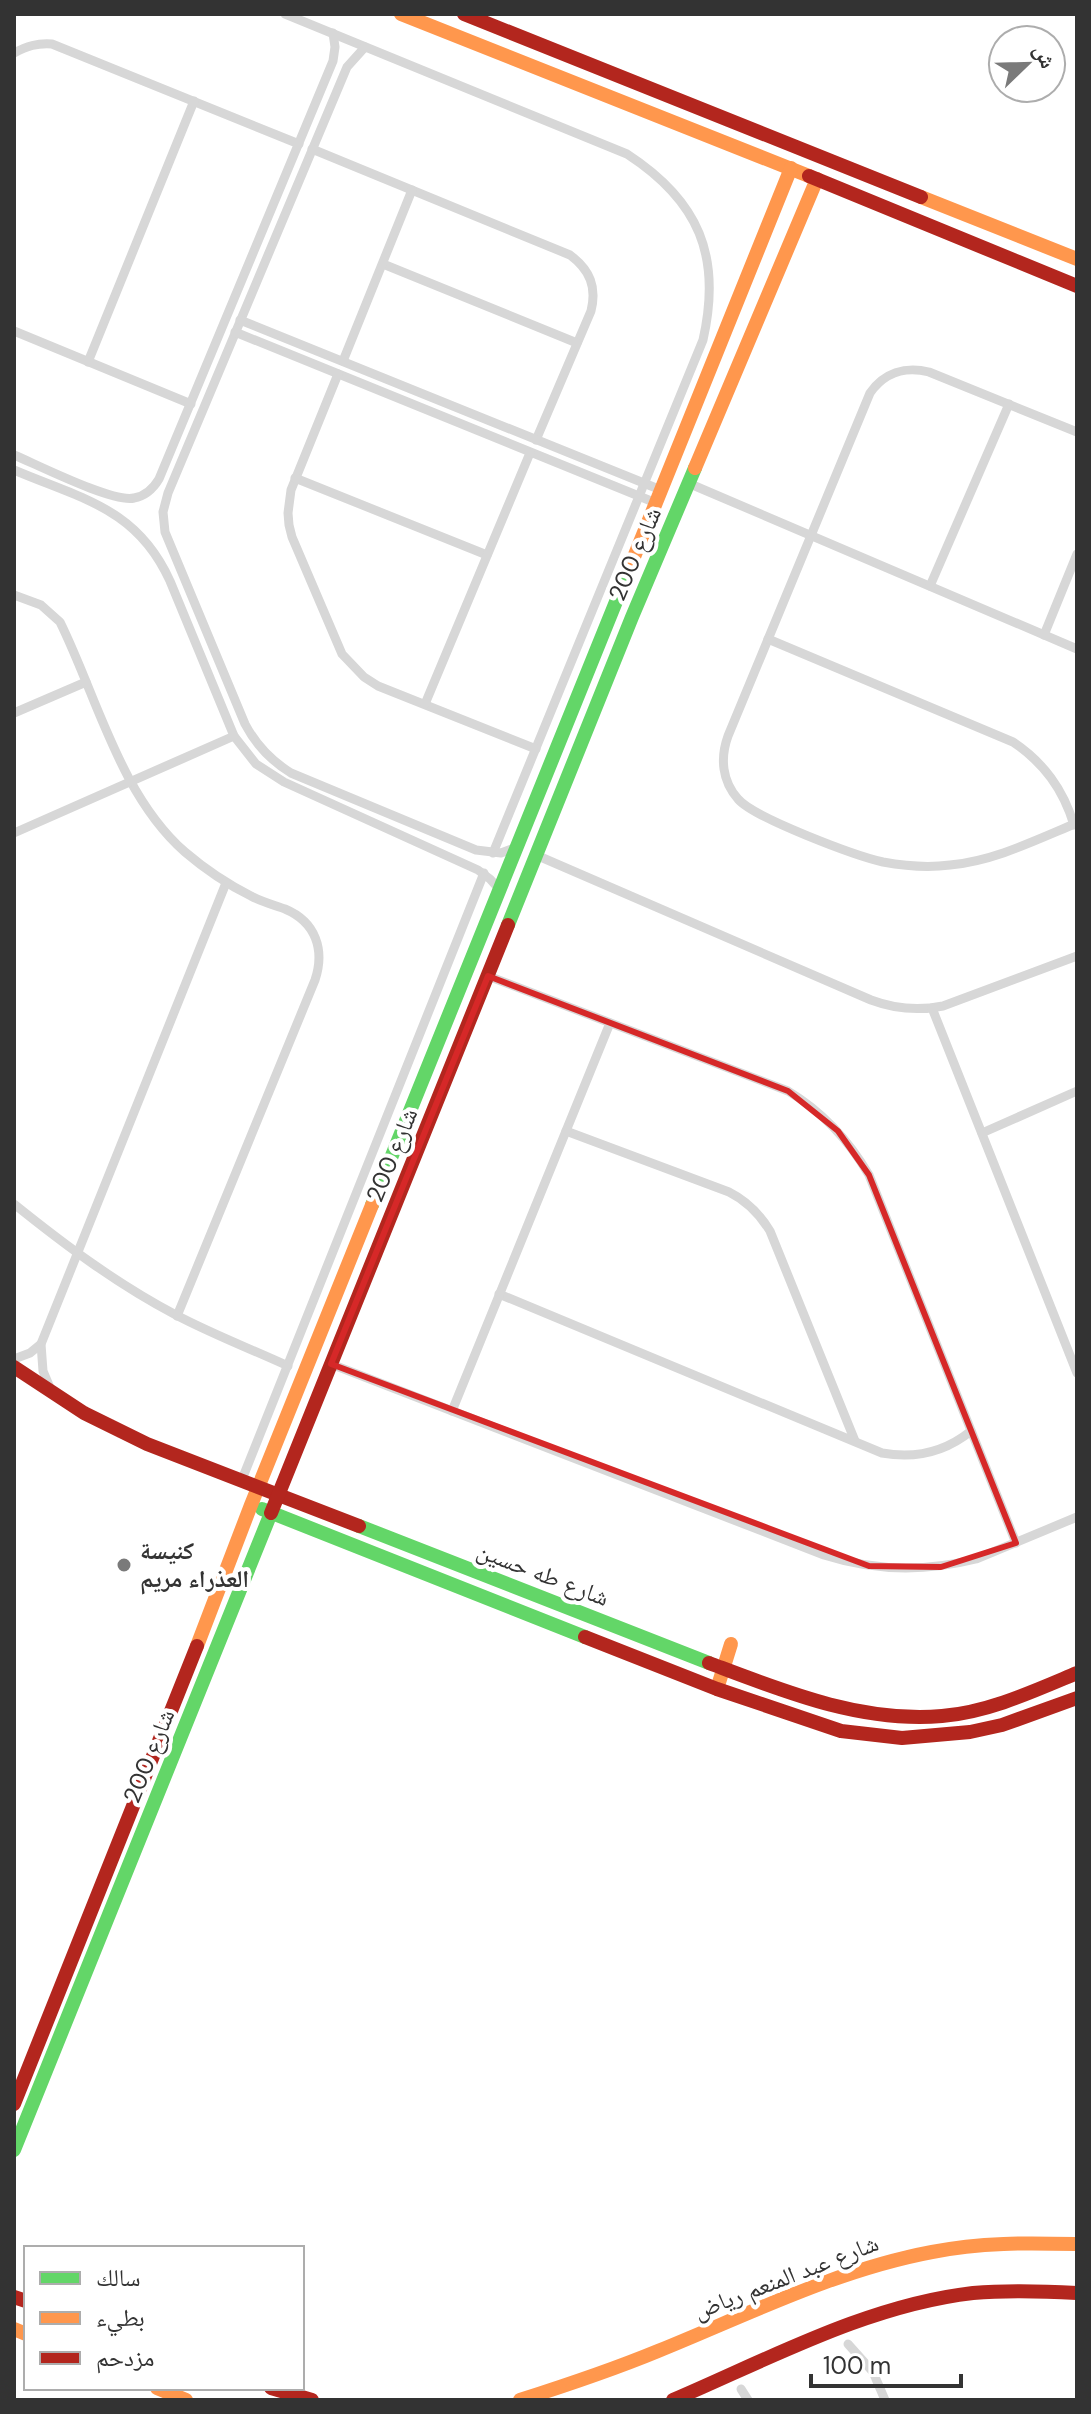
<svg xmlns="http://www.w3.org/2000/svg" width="1091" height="2414" viewBox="0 0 1091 2414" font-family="'DM Sans','Noto Naskh Arabic',sans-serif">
<rect width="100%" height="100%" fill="#fff"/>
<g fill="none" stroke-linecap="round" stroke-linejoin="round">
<g stroke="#d7d7d7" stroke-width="9">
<path d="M285 14 627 154C699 201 722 256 703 340L493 853"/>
<path d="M365 47 347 67 168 493 163 512 165 532 245 724C256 745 270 760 291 773L476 850 501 853 517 847"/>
<path d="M14 53C27 46 37 43 52 44L299 144"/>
<path d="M312 149 570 255C590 270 597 287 591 311L536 440"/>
<polyline points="383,264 577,343"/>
<polyline points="240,320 661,490"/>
<polyline points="14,331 191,404"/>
<polyline points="235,332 656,503"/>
<polyline points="343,361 412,190"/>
<polyline points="88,362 194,101"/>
<polyline points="338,374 291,490 288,513 289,525 292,537 342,654 364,677 378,686 536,749"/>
<path d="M1077 432 929 372C905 366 884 373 870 393L728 736C720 758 722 781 738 799 754 818 856 856 883 862 905 866 927 868 950 865 994 861 1036 840 1077 823"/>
<path d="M14 455C38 465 113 503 134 498 146 496 153 489 159 479L333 61 335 47 333 33"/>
<path d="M14 470C82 499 137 508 170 581L234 736 256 764 284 782 478 870 490 879 500 890"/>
<polyline points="295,478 487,555"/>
<polyline points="688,483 1077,649"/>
<polyline points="930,586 1009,404"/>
<path d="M14 595 41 605 60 622C97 697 120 795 185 852 206 870 227 884 251 896 262 902 274 905 285 909 316 922 325 950 315 980L177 1316"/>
<polyline points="1044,635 1077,554"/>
<path d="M768 639 1013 742C1044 763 1063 789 1074 825"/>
<polyline points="425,704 530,453"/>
<polyline points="14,713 86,682"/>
<polyline points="14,833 234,736"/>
<path d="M536 855 871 1000C895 1009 918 1011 943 1006L1077 956"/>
<path d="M488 976 788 1091C823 1112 848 1139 869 1175L1016 1543"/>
<polyline points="932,1008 1077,1373"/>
<path d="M566 1131 729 1192C747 1201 759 1213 770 1231L855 1441"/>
<polyline points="982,1133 1077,1091"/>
<path d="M14 1204C65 1245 117 1284 176 1315 212 1334 251 1349 288 1366"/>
<path d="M499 1294 882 1453C915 1459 945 1452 971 1431"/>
<polyline points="14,1359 30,1353 41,1344"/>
<path d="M331 1364 824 1555C874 1571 924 1572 976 1559L1077 1517"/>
<polyline points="51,1390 43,1371 41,1344 226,883"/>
<polyline points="452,1411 610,1023"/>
<polyline points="241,1482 484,873"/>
<polyline points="848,2344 873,2372 885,2400"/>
<polyline points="741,2389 748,2400"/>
</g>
<g stroke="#63d668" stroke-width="14">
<polyline points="508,925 632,617 695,468"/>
<polyline points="372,1205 630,567"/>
<polyline points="262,1509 585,1637"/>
<polyline points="359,1526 709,1663"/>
<polyline points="14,2150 271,1513"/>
</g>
<g stroke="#ff974d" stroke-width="14">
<polyline points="401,14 809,176"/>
<polyline points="921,197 1077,259"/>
<polyline points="695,468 817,179"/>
<polyline points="630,567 791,168"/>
<polyline points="197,1646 251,1505 372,1205"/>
<polyline points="717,1689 731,1644"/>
<polyline points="14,2329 26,2334"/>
<polyline points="157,2388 186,2400"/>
<path d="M520 2400C567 2385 612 2370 658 2351 747 2315 836 2270 932 2252 981 2242 1027 2243 1077 2244"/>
</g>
<g stroke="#b3261e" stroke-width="14">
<polyline points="464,14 921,197"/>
<polyline points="809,176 1077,286"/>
<polyline points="14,1367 84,1413 147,1444 359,1526"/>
<polyline points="271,1513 508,925"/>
<polyline points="585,1637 717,1689 841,1731 902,1738 970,1732 1002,1725 1077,1698"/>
<path d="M709 1663C783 1691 861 1723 942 1716 989 1712 1034 1691 1077 1673"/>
<polyline points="14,2104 197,1646"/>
<polyline points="14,2297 26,2301"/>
<polyline points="271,2388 312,2400"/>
<path d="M673 2400C769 2359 868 2305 973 2293 1008 2290 1042 2291 1077 2293"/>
</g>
</g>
<path fill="none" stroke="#d62828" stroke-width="6" stroke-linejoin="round" d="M488 976 788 1091 838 1131 869 1175 1016 1543 941 1567 869 1566 331 1364Z"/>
<circle fill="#7a7a7a" stroke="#fff" stroke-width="3" cx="124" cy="1565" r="8"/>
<g text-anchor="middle" stroke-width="8" stroke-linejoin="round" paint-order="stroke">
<g font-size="24" fill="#333" stroke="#fff">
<text transform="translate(635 554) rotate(-67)" y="8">شارع 200</text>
<text transform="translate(392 1155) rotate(-68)" y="8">شارع 200</text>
<text transform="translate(543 1574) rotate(21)" y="8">شارع طه حسين</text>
<text transform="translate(149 1756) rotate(-68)" y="8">شارع 200</text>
<text transform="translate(786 2277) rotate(-21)" y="8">شارع عبد المنعم رياض</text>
</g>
<g font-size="24" font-weight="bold" fill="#333" stroke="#fff" text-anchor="start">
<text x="140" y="1559">كنيسة<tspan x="140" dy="28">العذراء مريم</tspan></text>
</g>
</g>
<rect width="1091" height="2414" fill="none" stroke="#333333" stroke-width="32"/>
<rect x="24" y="2246" width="280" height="144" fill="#ffffff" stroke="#adadad" stroke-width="2"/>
<rect x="40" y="2272" width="40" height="12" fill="#63d668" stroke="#adadad" stroke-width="2"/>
<text x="96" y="2286" font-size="24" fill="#333333">سالك</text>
<rect x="40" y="2312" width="40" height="12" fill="#ff974d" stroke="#adadad" stroke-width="2"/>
<text x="96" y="2326" font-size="24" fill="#333333">بطيء</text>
<rect x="40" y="2352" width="40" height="12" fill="#b3261e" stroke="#adadad" stroke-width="2"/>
<text x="96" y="2366" font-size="24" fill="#333333">مزدحم</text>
<g transform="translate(1027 64) rotate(67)"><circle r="38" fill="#ffffff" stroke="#adadad" stroke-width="2"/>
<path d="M0-6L14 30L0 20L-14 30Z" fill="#7a7a7a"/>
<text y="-12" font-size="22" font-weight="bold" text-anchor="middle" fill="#333333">ش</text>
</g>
<path d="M811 2374v12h150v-12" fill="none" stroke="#333333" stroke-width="4"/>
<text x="823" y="2374" font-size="24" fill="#333333" stroke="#ffffff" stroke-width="6" paint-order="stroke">100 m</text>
</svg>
